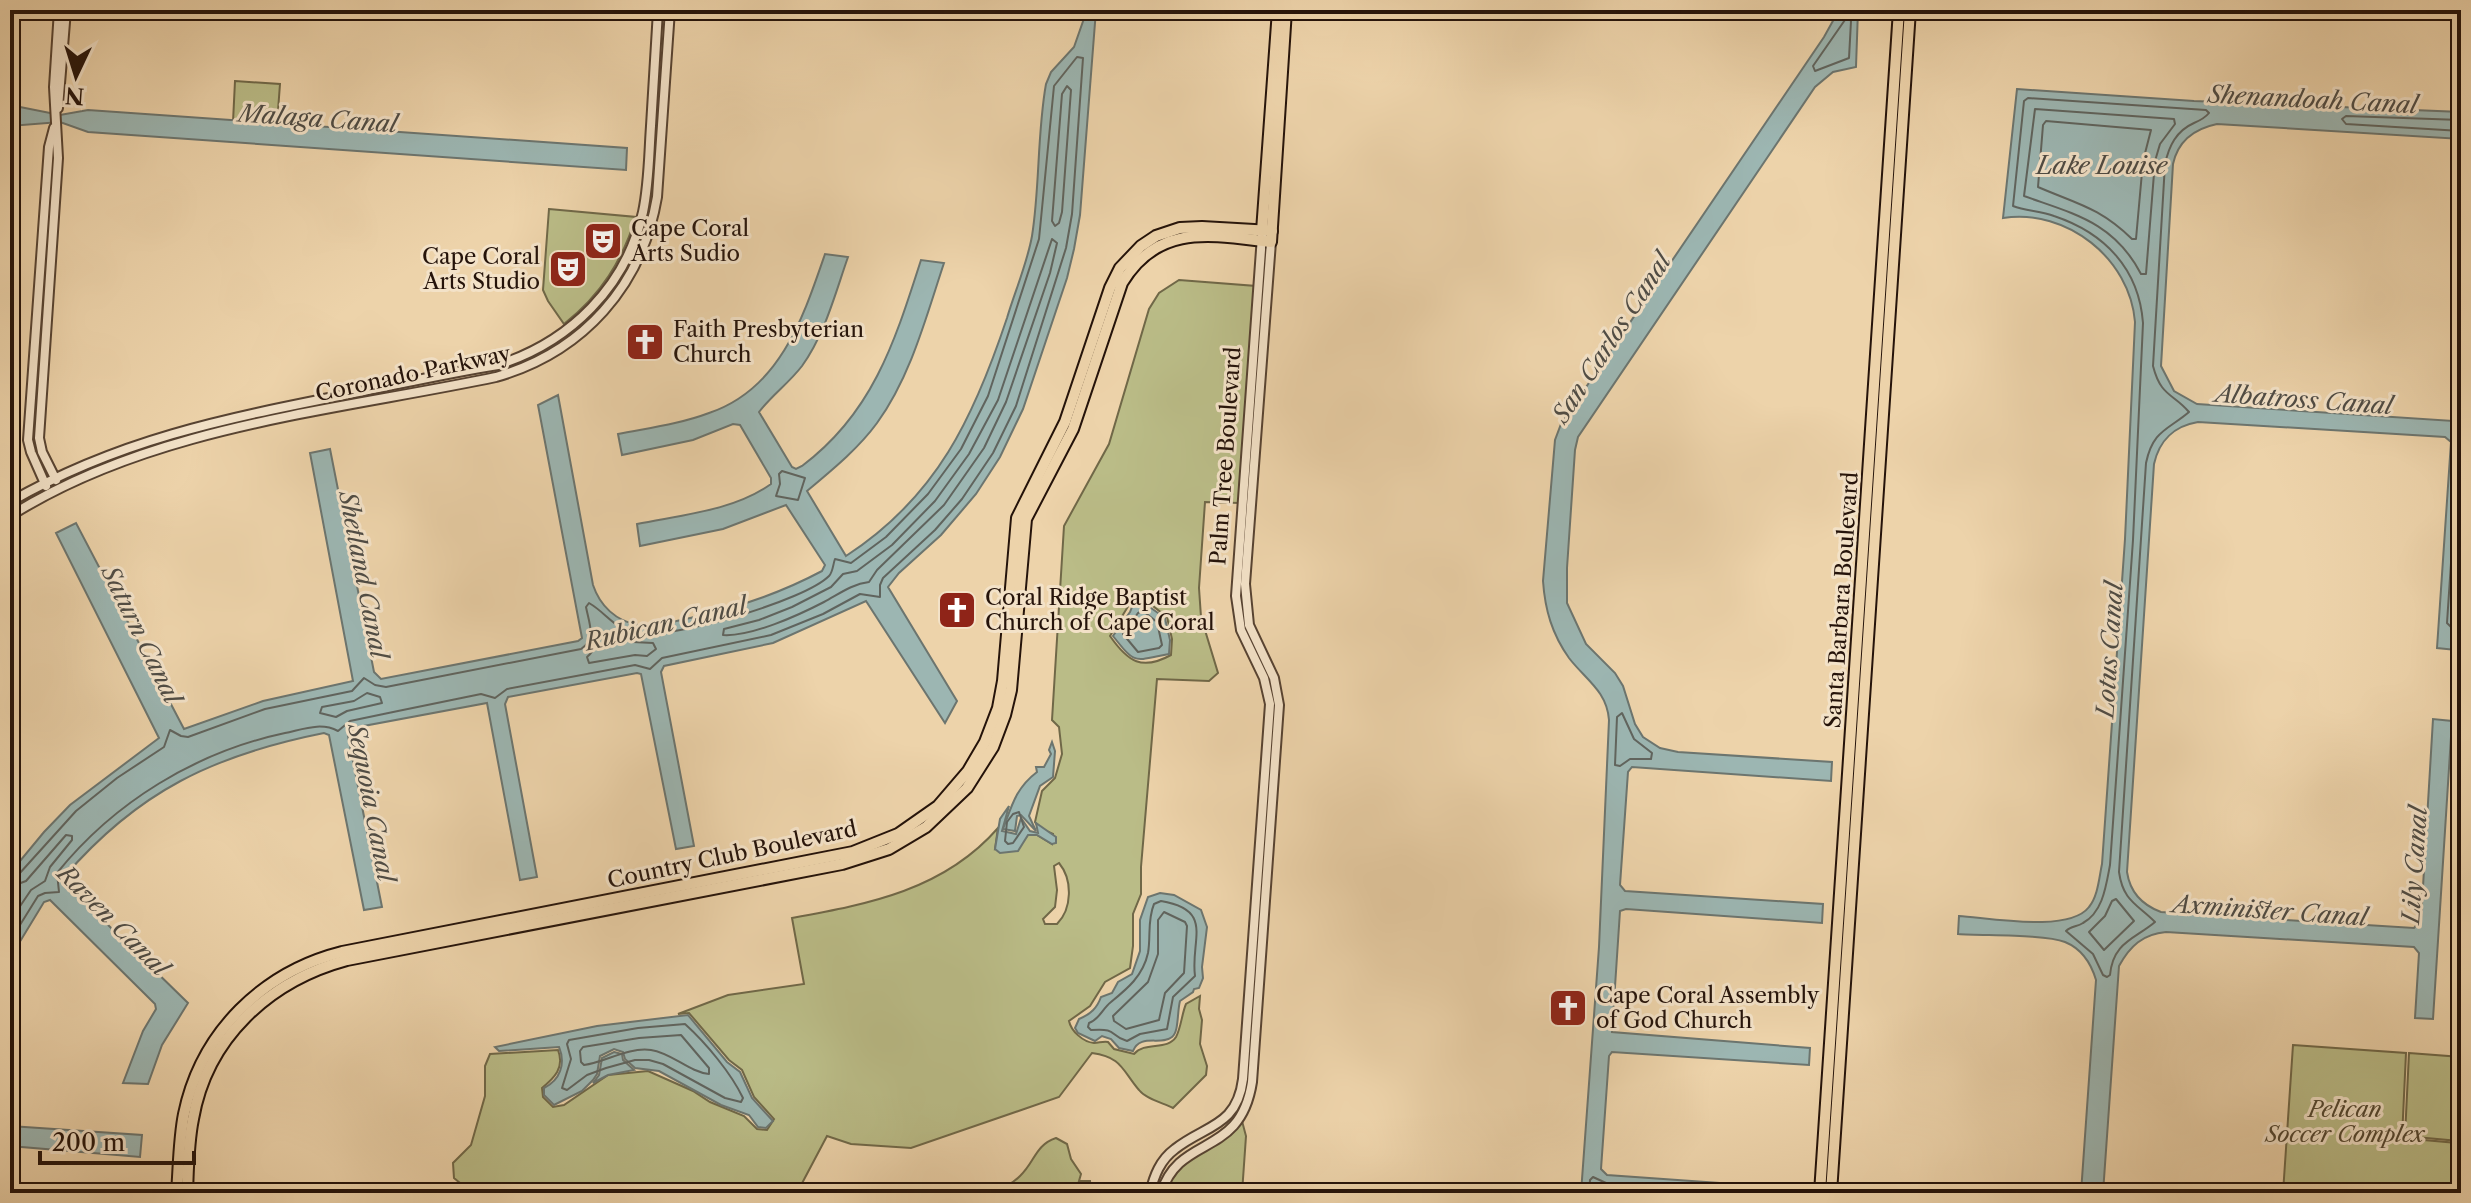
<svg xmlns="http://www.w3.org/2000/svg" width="2471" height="1203" viewBox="0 0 2471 1203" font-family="'Libre Caslon Text',serif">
<rect width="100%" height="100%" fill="#edd3aa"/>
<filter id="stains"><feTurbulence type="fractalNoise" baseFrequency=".0025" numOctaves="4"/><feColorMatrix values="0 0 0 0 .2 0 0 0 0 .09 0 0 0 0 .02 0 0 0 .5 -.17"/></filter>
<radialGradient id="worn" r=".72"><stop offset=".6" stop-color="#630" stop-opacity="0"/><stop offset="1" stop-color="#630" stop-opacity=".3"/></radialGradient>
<g fill="#babc87" stroke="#706848" stroke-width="2" fill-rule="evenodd">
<polygon points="235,81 280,84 277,124 233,122"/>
<path d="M549 209 636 217C622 261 601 295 564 324L548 301 543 290Z"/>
<path d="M1179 280 1256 286 1239 503 1205 502 1199 588 1201 617 1218 673 1209 681 1157 679 1141 867V894L1133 914V946L1130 968 1105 982 1090 1006 1069 1021C1071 1031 1083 1042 1094 1043 1099 1043 1103 1041 1108 1042L1114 1049 1134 1054C1145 1041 1167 1051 1176 1037 1181 1028 1182 1013 1186 1004L1200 996 1199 1009 1202 1020 1200 1044 1207 1066 1206 1075 1173 1108C1163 1103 1146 1099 1139 1090 1122 1070 1122 1057 1092 1053L1059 1097 911 1148 851 1144 827 1136 799 1189 800 1193H472L454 1178 453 1163 471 1145 485 1096V1066L490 1054 558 1050C565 1068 554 1078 542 1088L543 1097 553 1107 564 1105 608 1075 648 1071 693 1091 710 1102 744 1116 757 1129 767 1130 774 1119 754 1097 742 1070 729 1060 689 1013 678 1014 728 995 804 984 792 918C869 904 944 890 998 828L995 849 1024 840 1028 835H1037L1052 844 1053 834 1039 828 1035 822 1042 791 1055 778 1062 754 1059 727 1052 720 1064 526 1109 444 1149 309 1159 293ZM1142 593 1148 594 1153 606 1167 617 1172 639 1171 655C1142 671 1128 662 1110 636L1135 595ZM1059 863C1073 880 1072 909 1057 924H1045L1043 919 1055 907 1057 890 1054 866Z"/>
<polygon points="2293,1045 2406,1053 2402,1138 2457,1143 2453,1193 2283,1193"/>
<polygon points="2409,1053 2461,1057 2461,1116 2456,1193 2458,1141 2405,1136"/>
<path d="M1242 1121 1246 1136 1242 1193H1163C1170 1179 1178 1167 1190 1157 1208 1144 1229 1141 1242 1121Z"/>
<path d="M1056 1138 1067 1144 1071 1159 1081 1174 1079 1181H1090L1091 1193H1077V1185L1073 1193H992C1002 1189 1012 1184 1020 1176 1035 1162 1035 1145 1056 1138Z"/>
</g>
<g fill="#9cb6b2" stroke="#6c756f" stroke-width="2">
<path d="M1087 10H1096L1080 215 1074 249 1067 278 1023 409 1000 457 976 494 941 535 899 573 888 587 957 701 945 723 866 601 773 643 664 666 661 672 694 846 676 849 641 674 637 673 508 697 505 704 537 877 520 880 487 703 353 728 348 736 382 907 364 910 329 735 324 733C214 755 138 791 64 877L66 884 188 1003 162 1045 148 1084 123 1083 143 1031 156 1009 155 1004 50 900 44 902 10 958V873L44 832 70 805 159 738 56 533 76 523 184 729 263 701 353 681 310 453 330 449 374 672 381 679 578 641 582 638 538 405 558 395 593 585C600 606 616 621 638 625 652 628 667 623 681 620 731 610 777 595 822 571L825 565 786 505 723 529 640 546 637 524C681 515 733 511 771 484V478L740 425 733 424 693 440 622 455 618 434C648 428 680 424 709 413 780 389 803 318 825 254L848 257C835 294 825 334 802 366 789 383 772 395 759 412L792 467 796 469 802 466C873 413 895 341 921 260L944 263C926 317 911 376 877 423 858 449 832 470 807 491L846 556C937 497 974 417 1007 318 1015 291 1027 264 1032 236 1040 186 1037 134 1046 84L1051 72 1074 47Z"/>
<path d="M1839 10H1858L1856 67 1833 72 1815 87 1578 437 1575 450 1567 568V603L1586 644 1615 673 1623 686 1635 724 1643 737 1660 748 1678 752 1832 762 1831 781 1632 767 1628 772 1620 885 1625 891 1823 904 1822 923 1626 909 1620 911 1612 1032 1810 1048 1809 1065 1612 1052 1609 1056 1601 1169 1607 1175 1803 1189V1193H1581L1599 947 1609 720C1607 691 1585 679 1569 658 1552 634 1545 610 1543 581L1555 440 1561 424 1824 37Z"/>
<path d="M2017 89 2194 101 2461 112V139L2217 124C2193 129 2178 141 2173 164L2161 366 2174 391 2197 404 2453 421 2461 280V569L2456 650 2437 648 2451 442 2445 437 2198 422C2174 426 2159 441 2154 464L2127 872C2130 892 2142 905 2161 912L2414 928 2421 920 2433 719 2452 721 2433 1019 2415 1018 2419 953 2414 947 2166 932C2143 934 2130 946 2119 966L2103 1193H2081L2096 980C2091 963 2082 949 2065 942 2045 934 1983 936 1958 934L1959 916C1990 918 2069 933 2089 907 2098 896 2099 878 2102 864L2125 539 2135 322C2130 259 2067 208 2003 218Z"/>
<polygon points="10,105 60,115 88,110 627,148 626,170 88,132 60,122 10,126"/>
<path d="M1147 596 1151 608 1165 618 1170 640 1169 654C1133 661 1136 665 1113 636L1130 612 1136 597Z"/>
<path d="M1052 742 1055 751 1053 777 1040 786 1029 816 1036 831 1021 815 1017 816 1015 831 1003 829C1012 805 1016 788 1037 772L1036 767H1044L1051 754 1049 750Z"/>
<polygon points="1009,806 1002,831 1016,834 1021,818 1030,831 1038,833 1036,823 1056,837 1056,843 1052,844 1037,835 1028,835 1018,851 1000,853 995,849 1000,819"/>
<path d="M1160 893 1174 895 1201 910 1207 927 1202 967 1203 978 1199 988 1194 989 1193 992 1180 1001C1177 1012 1179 1032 1172 1037 1161 1046 1140 1033 1133 1051L1119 1048 1111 1039 1102 1036 1095 1041 1078 1033 1075 1028 1079 1019C1091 1014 1097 1008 1101 997L1112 993 1118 982 1132 974 1140 951V920L1148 897Z"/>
<path d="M688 1015 727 1062 740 1072 752 1098 773 1121 766 1128 758 1127 749 1115 721 1105 659 1071 635 1068 625 1059 623 1052 614 1049 600 1056 597 1074 593 1080 582 1091 554 1105 544 1095V1088C560 1080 566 1064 559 1047L499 1051 495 1047 597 1026Z"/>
<polygon points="614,1052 622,1054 623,1060 634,1070 608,1075 593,1083 599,1075 602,1058"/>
<polygon points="10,1126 142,1135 140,1157 10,1146"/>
</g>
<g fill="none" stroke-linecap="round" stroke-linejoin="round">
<g stroke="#60645e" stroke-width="2">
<polygon points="1847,17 1851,21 1849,58 1815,71 1813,66"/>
<polygon points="1067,86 1071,90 1062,212 1059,223 1055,226 1052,221 1062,94"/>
<path d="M2028 98 2206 110 2209 113C2205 118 2201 120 2194 123 2176 131 2169 146 2165 164L2153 366C2161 397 2173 393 2189 412 2168 430 2153 430 2146 463L2119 872C2123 901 2137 904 2155 922 2135 939 2113 942 2110 975L2107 977 2103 975 2093 954 2066 931C2071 926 2077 927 2083 923 2103 912 2106 886 2110 865L2133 540 2143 323C2139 269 2105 233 2054 216 2041 211 2025 211 2013 206L2024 101Z"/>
<path d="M2035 109 2174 119 2175 124 2160 144 2155 161 2146 274H2141C2114 222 2074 214 2024 196Z"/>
<polyline points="2461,120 2346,116 2342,119 2346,124 2461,131"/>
<path d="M2046 121 2151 130 2143 161 2136 239H2132C2099 207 2077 204 2038 187L2043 125Z"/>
<path d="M1052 239 1057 243 1050 273 1006 402 984 448 944 505 877 570 869 582C852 584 839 594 824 602 799 615 751 637 723 635L724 629 759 620 792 607 831 587 843 574 857 571 892 545 935 501 969 454 998 400Z"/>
<polyline points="2461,421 2453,431 2459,443 2447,623 2451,627 2461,625"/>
<polygon points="782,471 805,478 798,500 776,496 780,484 779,474"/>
<polygon points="1143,611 1157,622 1162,645 1159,648 1138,652 1123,634 1138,613"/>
<path d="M605 631 633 642 653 643 656 649 647 656 635 655 589 663 587 657C597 649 600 635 605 631Z"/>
<polygon points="367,693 380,697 382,703 347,711 336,717 320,713 322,707 354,701"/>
<polygon points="1622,713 1634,739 1652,753 1651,759 1630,759 1620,766 1615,765 1617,717"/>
<polygon points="1019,812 1024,827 1013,843 1008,844 1005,841 1007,822 1013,814"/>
<path d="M10 877 19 874 76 811 117 778 164 747 170 730 181 736 188 737 265 709 352 691 364 678 375 685 386 687 581 649C597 639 589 623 586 607L589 603C608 614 615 631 641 634 676 637 804 601 829 576 833 572 833 564 835 559L851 563 886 537 928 494 961 449 988 396 1039 239 1054 86 1077 57 1083 58 1072 214 1066 248 1016 406 993 453 962 499 935 530 883 578 880 585V597L860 594 823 614 771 635 662 658 650 669 635 665 507 689 495 698 481 694 398 711 350 721 338 731C321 722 304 729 285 733 196 752 114 802 57 873L59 892 45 893 38 896 10 941"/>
<polyline points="10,887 26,881 66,835 72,836 72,840 50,867 45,881 31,890 10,921"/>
<polygon points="2116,899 2134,921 2104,950 2089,932 2105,916 2112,901"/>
<path d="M1161 901C1215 910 1190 940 1195 976L1173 997 1167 1029 1140 1034 1127 1041C1108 1035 1119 1028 1091 1030L1088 1027 1089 1023C1100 1019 1102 1009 1111 1002 1127 989 1143 976 1148 953 1151 936 1147 921 1154 904Z"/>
<polygon points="1164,912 1185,922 1187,926 1184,973 1165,993 1159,1020 1126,1029 1114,1021 1113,1016 1148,982 1158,954 1158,920"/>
<path d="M685 1024C706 1043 731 1073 743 1098L741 1102 725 1098 663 1064 649 1060H635L606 1068 587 1075 567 1090 562 1088 571 1059 567 1044 569 1040 638 1028Z"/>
<path d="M681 1035 709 1068V1074C689 1072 672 1053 651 1050 627 1047 606 1062 584 1065L581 1062 580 1051 583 1047 639 1038Z"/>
<polyline points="1589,1193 1590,1180 1593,1177 1606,1183 1743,1193"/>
</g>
<defs>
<g id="minor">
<polyline points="58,108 66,10"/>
<polyline points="56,480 42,452 39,438 58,158 54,87 59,10"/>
<polyline points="46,486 31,452 28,440 49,147 54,128"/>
<path d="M10 502C118 440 223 419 344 395 395 385 447 373 498 365 570 342 626 287 643 212 649 184 649 155 651 126 653 88 656 49 658 10"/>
<path d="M10 516C152 426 334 411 496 377 583 352 642 286 657 197L670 10"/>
<path d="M1150 1193C1154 1176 1160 1160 1175 1149 1205 1125 1237 1127 1243 1079L1270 704 1264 678 1241 630 1236 596 1262 236"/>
<path d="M1161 1193C1180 1133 1240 1159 1252 1082L1279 705 1274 678 1249 625 1245 584 1271 242"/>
<polyline points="2459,1193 2461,1153"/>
</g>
<g id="major">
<polyline points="1262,231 1278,10"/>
<path d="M177 1193C179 1167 179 1139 184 1114 201 1032 263 972 342 952L853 852 898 834 938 806 968 771 985 742 998 708 1003 681 1017 518 1065 422 1110 288 1120 268 1141 246 1156 236 1180 228 1202 227 1272 231"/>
<path d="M187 1193C188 1169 188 1143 193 1119 207 1038 269 981 347 960L842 864 889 849 926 827 967 788 993 747 1005 715 1011 690 1026 519 1073 429 1122 283C1158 223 1211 235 1271 242L1286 10"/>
<polyline points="1820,1193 1899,10"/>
<polyline points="1831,1193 1910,10"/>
</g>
</defs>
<use href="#minor" stroke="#574332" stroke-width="12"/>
<use href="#major" stroke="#25130a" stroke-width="14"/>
<use href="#minor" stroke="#f3e2c8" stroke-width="8"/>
<use href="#major" stroke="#edd3aa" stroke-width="10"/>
</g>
<defs>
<symbol id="theatre-square" viewBox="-11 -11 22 22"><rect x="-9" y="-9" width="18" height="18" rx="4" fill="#8f2418" stroke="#f3e2c8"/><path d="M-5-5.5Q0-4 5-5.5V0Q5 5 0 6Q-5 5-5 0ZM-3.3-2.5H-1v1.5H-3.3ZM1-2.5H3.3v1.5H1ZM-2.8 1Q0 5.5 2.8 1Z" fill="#fff"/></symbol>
<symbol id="church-square" viewBox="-11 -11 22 22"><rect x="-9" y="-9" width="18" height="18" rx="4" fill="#8f2418" stroke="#f3e2c8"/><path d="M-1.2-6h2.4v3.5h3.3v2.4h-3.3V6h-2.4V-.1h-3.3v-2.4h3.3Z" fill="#fff"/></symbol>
</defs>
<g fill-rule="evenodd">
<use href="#theatre-square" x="581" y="219" width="44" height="44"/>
<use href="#theatre-square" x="546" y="247" width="44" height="44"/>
<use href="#church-square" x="623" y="320" width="44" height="44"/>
<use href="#church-square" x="935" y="588" width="44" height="44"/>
<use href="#church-square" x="1546" y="986" width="44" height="44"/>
</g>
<g text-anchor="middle" stroke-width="6" stroke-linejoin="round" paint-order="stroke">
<g font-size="22" fill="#25130a" stroke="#f3e2c8" text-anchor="start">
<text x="631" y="236">Cape Coral<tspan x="631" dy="25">Arts Sudio</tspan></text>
<text x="540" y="264" text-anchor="end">Cape Coral<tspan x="540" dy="25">Arts Studio</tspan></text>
<text x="673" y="337">Faith Presbyterian<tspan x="673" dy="25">Church</tspan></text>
<text x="985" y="605">Coral Ridge Baptist<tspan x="985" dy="25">Church of Cape Coral</tspan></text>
<text x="1596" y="1003">Cape Coral Assembly<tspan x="1596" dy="25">of God Church</tspan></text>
</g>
<g font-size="22" fill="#25130a" stroke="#f3e2c8">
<text transform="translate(413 373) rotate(-12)" y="8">Coronado Parkway</text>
<text transform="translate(1225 456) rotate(-86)" y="8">Palm Tree Boulevard</text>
<text transform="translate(1841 600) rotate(-86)" y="8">Santa Barbara Boulevard</text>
<text transform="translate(732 854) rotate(-12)" y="8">Country Club Boulevard</text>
</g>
<g font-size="22" font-style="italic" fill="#524630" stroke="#f3e2c8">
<text x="2345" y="1117">Pelican<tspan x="2345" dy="25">Soccer Complex</tspan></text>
</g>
<g font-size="24" font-style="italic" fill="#4f4c45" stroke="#f3e2c8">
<text transform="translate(2313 100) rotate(3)" y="8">Shenandoah Canal</text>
<text transform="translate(318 119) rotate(4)" y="8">Malaga Canal</text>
<text x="2102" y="174">Lake Louise</text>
<text transform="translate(1612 338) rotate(-57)" y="8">San Carlos Canal</text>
<text transform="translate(2304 400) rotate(4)" y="8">Albatross Canal</text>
<text transform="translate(363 575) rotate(79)" y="8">Shetland Canal</text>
<text transform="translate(666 624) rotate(-13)" y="8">Rubican Canal</text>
<text transform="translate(141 635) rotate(64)" y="8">Saturn Canal</text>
<text transform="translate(2110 650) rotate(-86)" y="8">Lotus Canal</text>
<text transform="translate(371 803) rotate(79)" y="8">Sequoia Canal</text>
<text transform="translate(2415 865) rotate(-86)" y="8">Lily Canal</text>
<text transform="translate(2270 911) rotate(4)" y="8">Axminister Canal</text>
<text transform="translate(113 921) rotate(45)" y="8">Raven Canal</text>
</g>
</g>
<rect width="2471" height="1203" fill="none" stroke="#edd3aa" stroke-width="40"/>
<rect x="12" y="12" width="2447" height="1179" fill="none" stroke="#25130a" stroke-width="4"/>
<rect x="20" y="20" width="2431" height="1163" fill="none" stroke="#25130a" stroke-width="2"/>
<g transform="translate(76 76) rotate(184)" stroke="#f3e2c8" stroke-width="6" paint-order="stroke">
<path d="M0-6L14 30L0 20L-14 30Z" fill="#25130a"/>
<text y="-12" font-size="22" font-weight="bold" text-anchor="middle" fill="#25130a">N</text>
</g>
<path d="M40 1151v12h154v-12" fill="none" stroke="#25130a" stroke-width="4"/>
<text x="52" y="1151" font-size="24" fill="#25130a" stroke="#f3e2c8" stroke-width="6" paint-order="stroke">200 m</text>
<rect width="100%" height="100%" filter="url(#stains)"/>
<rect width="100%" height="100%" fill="url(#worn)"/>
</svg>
